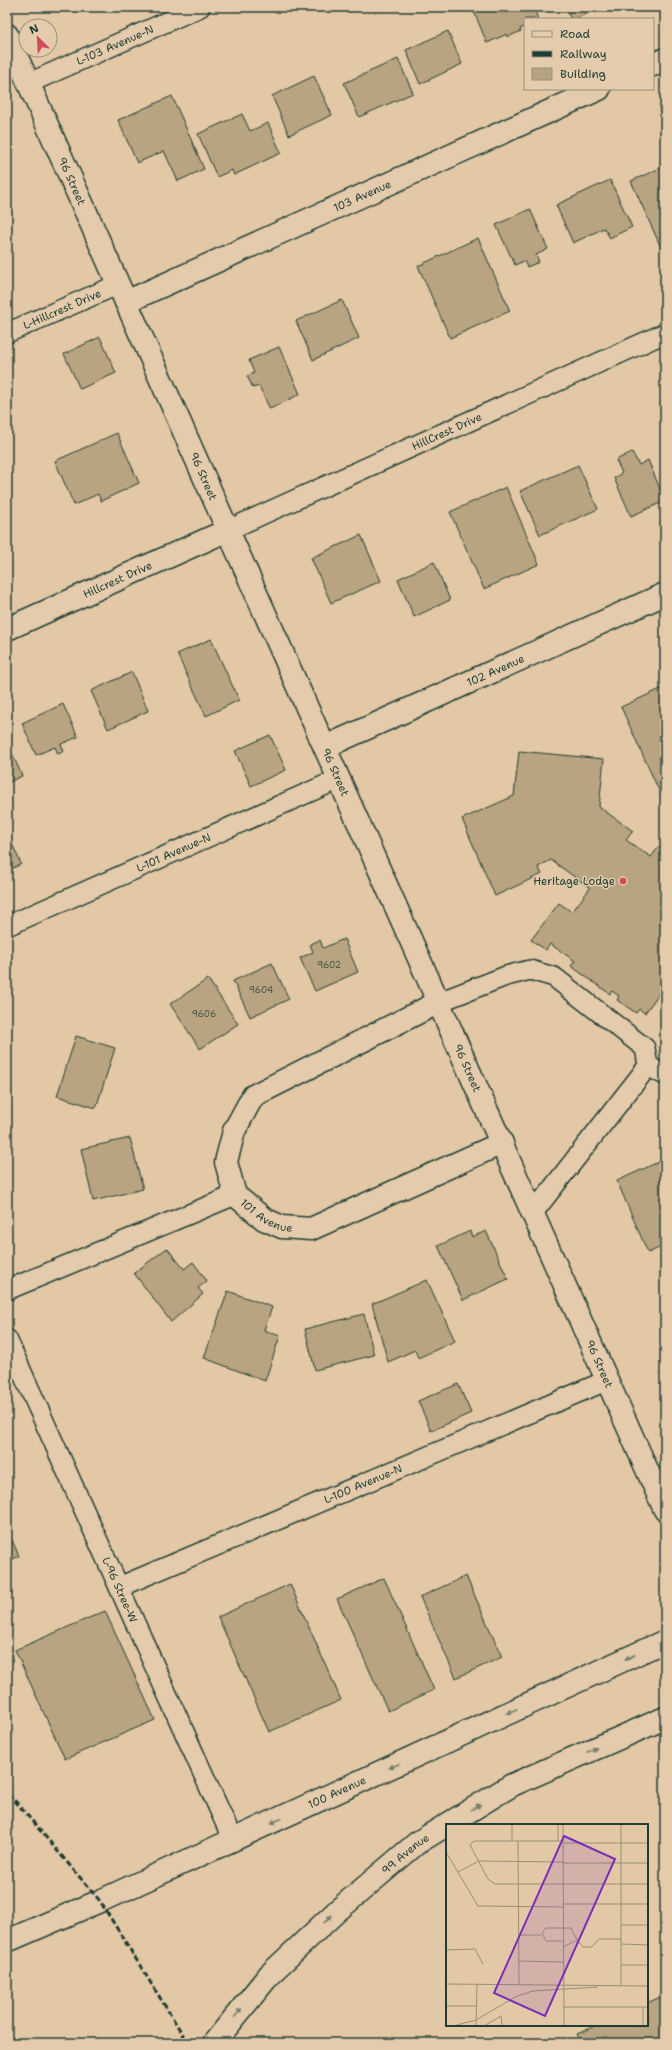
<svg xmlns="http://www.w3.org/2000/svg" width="672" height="2050" viewBox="0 0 672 2050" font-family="'Shantell Sans',sans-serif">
<rect width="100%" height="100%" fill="#e3c8a5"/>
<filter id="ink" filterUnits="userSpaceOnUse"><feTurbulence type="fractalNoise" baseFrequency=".025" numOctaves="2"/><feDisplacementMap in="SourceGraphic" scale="8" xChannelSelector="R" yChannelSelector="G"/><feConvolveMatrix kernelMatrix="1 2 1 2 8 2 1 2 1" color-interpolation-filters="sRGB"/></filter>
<g filter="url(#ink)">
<g fill="#b8a480" stroke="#1f3d34">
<polygon points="472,7 533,7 538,19 525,19 525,26 520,29 521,31 508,37 507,34 487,43"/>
<polygon points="565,7 602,7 575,19 571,19"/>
<polygon points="448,31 462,64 420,84 406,50"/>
<polygon points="398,59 413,93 359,117 344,83"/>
<polygon points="314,76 332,115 289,135 272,96"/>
<polygon points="172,96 204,169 178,181 164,151 137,163 118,120"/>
<polygon points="242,114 250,131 268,123 281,153 234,175 232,170 217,177 198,134"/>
<polygon points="665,166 665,251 663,252 631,181"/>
<polygon points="610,180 632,227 610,238 604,228 573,243 556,205"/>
<polygon points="530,209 548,249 536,255 539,262 527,267 524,261 515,265 496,225"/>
<polygon points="478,238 510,311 450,338 418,266"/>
<polygon points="342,300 359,338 313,360 296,321"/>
<polygon points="100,337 116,373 80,389 64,354"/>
<polygon points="279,347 300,394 270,409 259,386 253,388 247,376 254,373 249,360"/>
<polygon points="117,433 139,483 101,501 98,494 74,505 55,461"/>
<polygon points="632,452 639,465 648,460 665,501 631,516 614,478 622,473 616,460"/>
<polygon points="578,465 598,509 540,535 520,491"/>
<polygon points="506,487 539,564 484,589 450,512"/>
<polygon points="361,535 381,581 331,603 311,558"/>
<polygon points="434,562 450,600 414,617 398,579"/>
<polygon points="211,639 239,700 206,716 177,654"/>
<polygon points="132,672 148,711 108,729 91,691"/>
<polygon points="665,687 665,804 621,707"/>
<polygon points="63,704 78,737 61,744 64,751 58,754 55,747 36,755 22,723"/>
<polygon points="270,735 286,770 251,786 235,751"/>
<polygon points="7,742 22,776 7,783"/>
<polygon points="519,751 604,759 599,807 633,831 626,840 651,857 665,839 665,985 645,1013 639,1009 636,1013 617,1000 619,996 612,991 610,994 571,966 575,961 550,944 546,950 531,940 559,903 572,912 590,888 551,860 538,867 542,874 495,896 462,819 514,796"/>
<polygon points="7,832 21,864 7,871"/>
<polygon points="344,939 358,972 315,991 300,958 313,952 310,944 320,940 323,948"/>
<polygon points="272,963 289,999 250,1017 233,981"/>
<polygon points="208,979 238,1024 200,1049 170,1004"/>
<polygon points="76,1036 115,1048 96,1108 57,1096"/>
<polygon points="130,1138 143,1189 93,1201 81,1149"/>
<polygon points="665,1159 665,1249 661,1247 648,1253 617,1181"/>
<polygon points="470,1231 472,1237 486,1231 508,1279 463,1300 438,1246"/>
<polygon points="167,1248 184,1269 193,1262 207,1281 198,1288 203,1294 171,1322 134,1273"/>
<polygon points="427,1280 455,1341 418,1358 415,1350 388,1362 372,1304"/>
<polygon points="228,1291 272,1307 264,1330 280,1336 265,1381 204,1358"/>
<polygon points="364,1314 374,1355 315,1370 305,1329"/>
<polygon points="458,1384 471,1413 431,1431 418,1401"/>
<polygon points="7,1529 19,1556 7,1562"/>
<polygon points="466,1576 502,1657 456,1678 420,1597"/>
<polygon points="384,1578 434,1690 388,1711 337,1599"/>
<polygon points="290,1584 341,1700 269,1732 218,1617"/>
<polygon points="105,1611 155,1720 65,1759 15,1650"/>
<polygon points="665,1995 665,2043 581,2043 577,2034 598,2025 647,2025 647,2003"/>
</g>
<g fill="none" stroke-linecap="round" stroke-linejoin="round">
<defs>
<g id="lane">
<path id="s1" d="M29 83 200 7"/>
<path id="s2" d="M7 333 117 285"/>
<path id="s3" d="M228 530 665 333"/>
<path id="s4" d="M7 926 339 779"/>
<polyline points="439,1002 506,976 530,970 554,977 645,1048 648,1066 533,1213"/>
<polyline points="648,1066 665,1075"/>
<polyline points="7,1290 235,1195"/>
<path id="s5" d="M7 1339 233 1840"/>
<path id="s6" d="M119 1587 608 1380"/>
</g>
<g id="street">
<polyline points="653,65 665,59"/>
<path id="s7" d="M126 302 599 89"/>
<path id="s8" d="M7 629 228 530"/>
<path id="s9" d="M325 747 665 594"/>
<path id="s10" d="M439 1002 253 1096 234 1131 226 1162 235 1195 264 1219 282 1227 311 1229 502 1143"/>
</g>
<g id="secondary">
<path id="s11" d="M7 35 665 1510"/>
<path id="s12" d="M7 1941 100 1901 665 1641"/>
<path id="s13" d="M214 2043 270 1974 337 1911 417 1843 512 1785 665 1718"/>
</g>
</defs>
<use href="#lane" stroke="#1f3d34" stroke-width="22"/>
<use href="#street" stroke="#1f3d34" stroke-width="25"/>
<use href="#secondary" stroke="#1f3d34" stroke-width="25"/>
<use href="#lane" stroke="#e3cbac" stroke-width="19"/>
<use href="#street" stroke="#e3cbac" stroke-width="22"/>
<use href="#secondary" stroke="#e3cbac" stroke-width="22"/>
<polyline stroke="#1f3d34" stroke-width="3" stroke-dasharray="6 3" stroke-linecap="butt" points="7,1795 16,1802 100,1901 188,2043"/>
</g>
<defs><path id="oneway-solid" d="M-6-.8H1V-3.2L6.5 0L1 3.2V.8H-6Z"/></defs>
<g fill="#777d6a">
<use href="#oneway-solid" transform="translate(630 1657) rotate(155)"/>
<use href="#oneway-solid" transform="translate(512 1711) rotate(155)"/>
<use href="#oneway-solid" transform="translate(592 1750) rotate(-24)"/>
<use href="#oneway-solid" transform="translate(394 1766) rotate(155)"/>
<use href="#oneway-solid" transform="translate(476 1807) rotate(-31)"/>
<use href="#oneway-solid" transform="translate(276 1821) rotate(155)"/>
<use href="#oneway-solid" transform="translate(328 1919) rotate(-43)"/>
<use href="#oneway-solid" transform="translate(238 2013) rotate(-51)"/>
</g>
</g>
<circle fill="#d1495b" stroke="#e3cbac" stroke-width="1.5" cx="623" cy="881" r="4"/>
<g text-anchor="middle" stroke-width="3" stroke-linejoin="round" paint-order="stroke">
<g font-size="9" fill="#455747">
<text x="329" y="968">9602</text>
<text x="261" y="993">9604</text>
<text x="204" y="1017">9606</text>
</g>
<g font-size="11" fill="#1f3d34" stroke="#e3cbac">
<text dy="4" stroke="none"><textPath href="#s1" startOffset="94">L-103 Avenue-N</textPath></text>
<text dy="4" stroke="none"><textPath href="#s11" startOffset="160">96 Street</textPath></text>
<text dy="4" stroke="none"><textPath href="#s7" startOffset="259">103 Avenue</textPath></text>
<text dy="4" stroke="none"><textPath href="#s2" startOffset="60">L-Hillcrest Drive</textPath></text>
<text dy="4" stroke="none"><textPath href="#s3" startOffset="240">HillCrest Drive</textPath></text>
<text dy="4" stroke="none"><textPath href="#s11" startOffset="483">96 Street</textPath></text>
<text dy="4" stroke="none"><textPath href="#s8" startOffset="121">Hillcrest Drive</textPath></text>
<text dy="4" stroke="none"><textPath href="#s9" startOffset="187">102 Avenue</textPath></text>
<text dy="4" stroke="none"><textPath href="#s11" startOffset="807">96 Street</textPath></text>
<text dy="4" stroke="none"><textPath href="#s4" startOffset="182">L-101 Avenue-N</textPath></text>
<text dy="4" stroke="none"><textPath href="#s11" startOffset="1131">96 Street</textPath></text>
<text dy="4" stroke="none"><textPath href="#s10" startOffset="353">101 Avenue</textPath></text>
<text dy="4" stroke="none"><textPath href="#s11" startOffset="1455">96 Street</textPath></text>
<text dy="4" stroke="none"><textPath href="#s6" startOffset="265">L-100 Avenue-N</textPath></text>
<text dy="4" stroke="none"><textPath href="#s5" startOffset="275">L-96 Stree-W</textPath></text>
<text dy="4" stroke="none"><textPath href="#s12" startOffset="362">100 Avenue</textPath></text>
<text dy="4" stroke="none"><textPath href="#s13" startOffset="270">99 Avenue</textPath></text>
</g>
<g font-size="11" fill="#1f3d34" stroke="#e3cbac" text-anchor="end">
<text x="615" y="885">Heritage Lodge</text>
</g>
</g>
<g transform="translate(446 1824)">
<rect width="202" height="202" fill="#e3c8a5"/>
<path fill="none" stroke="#959078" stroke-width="1" d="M117 0 118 202M66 17V0M72 17 73 161M112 17V0M117 17H28L24 21 42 55 49 60H202M117 19H202M0 28 32 82 117 83M117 39H202M12 48 33 37 117 38M117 80H202M175 101H202M73 111H95M131 116 137 123H146L153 115H175M117 117H100L96 109 100 104H125L131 116 117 123M175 120 202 121M0 126 29 125 37 140M73 137 117 138M175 141H202M0 160 202 162M175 162V0M0 182H30M118 183H202M197 183V202M7 202 30 196 71 172 87 167 152 163M30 202 31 160M38 202 55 192 56 202"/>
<path fill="#7b2cbf" fill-opacity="0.15" stroke="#7b2cbf" stroke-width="2" d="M118 12 169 35 99 192 48 169Z"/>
<rect width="202" height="202" fill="none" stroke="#1f3d34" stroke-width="2"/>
</g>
<rect width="672" height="2050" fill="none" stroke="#e3cbac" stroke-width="24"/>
<rect x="12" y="12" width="648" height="2026" fill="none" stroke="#1f3d34" stroke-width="1.5" filter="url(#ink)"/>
<rect x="524" y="18" width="130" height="72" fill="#e3cbac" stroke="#95927c"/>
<rect x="532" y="31" width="20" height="6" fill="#e3cbac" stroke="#95927c"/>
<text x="560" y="38" font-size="12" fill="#1f3d34">Road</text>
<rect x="532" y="51" width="20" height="6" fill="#1f3d34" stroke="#95927c"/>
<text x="560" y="58" font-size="12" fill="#1f3d34">Railway</text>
<rect x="532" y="68" width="20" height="12" fill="#b8a480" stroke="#95927c"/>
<text x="560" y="78" font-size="12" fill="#1f3d34">Building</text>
<g transform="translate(38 38) rotate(336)"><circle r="19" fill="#e3cbac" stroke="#95927c"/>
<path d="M0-3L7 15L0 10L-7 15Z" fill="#d1495b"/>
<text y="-6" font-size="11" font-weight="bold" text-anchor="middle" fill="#1f3d34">N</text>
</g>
</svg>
